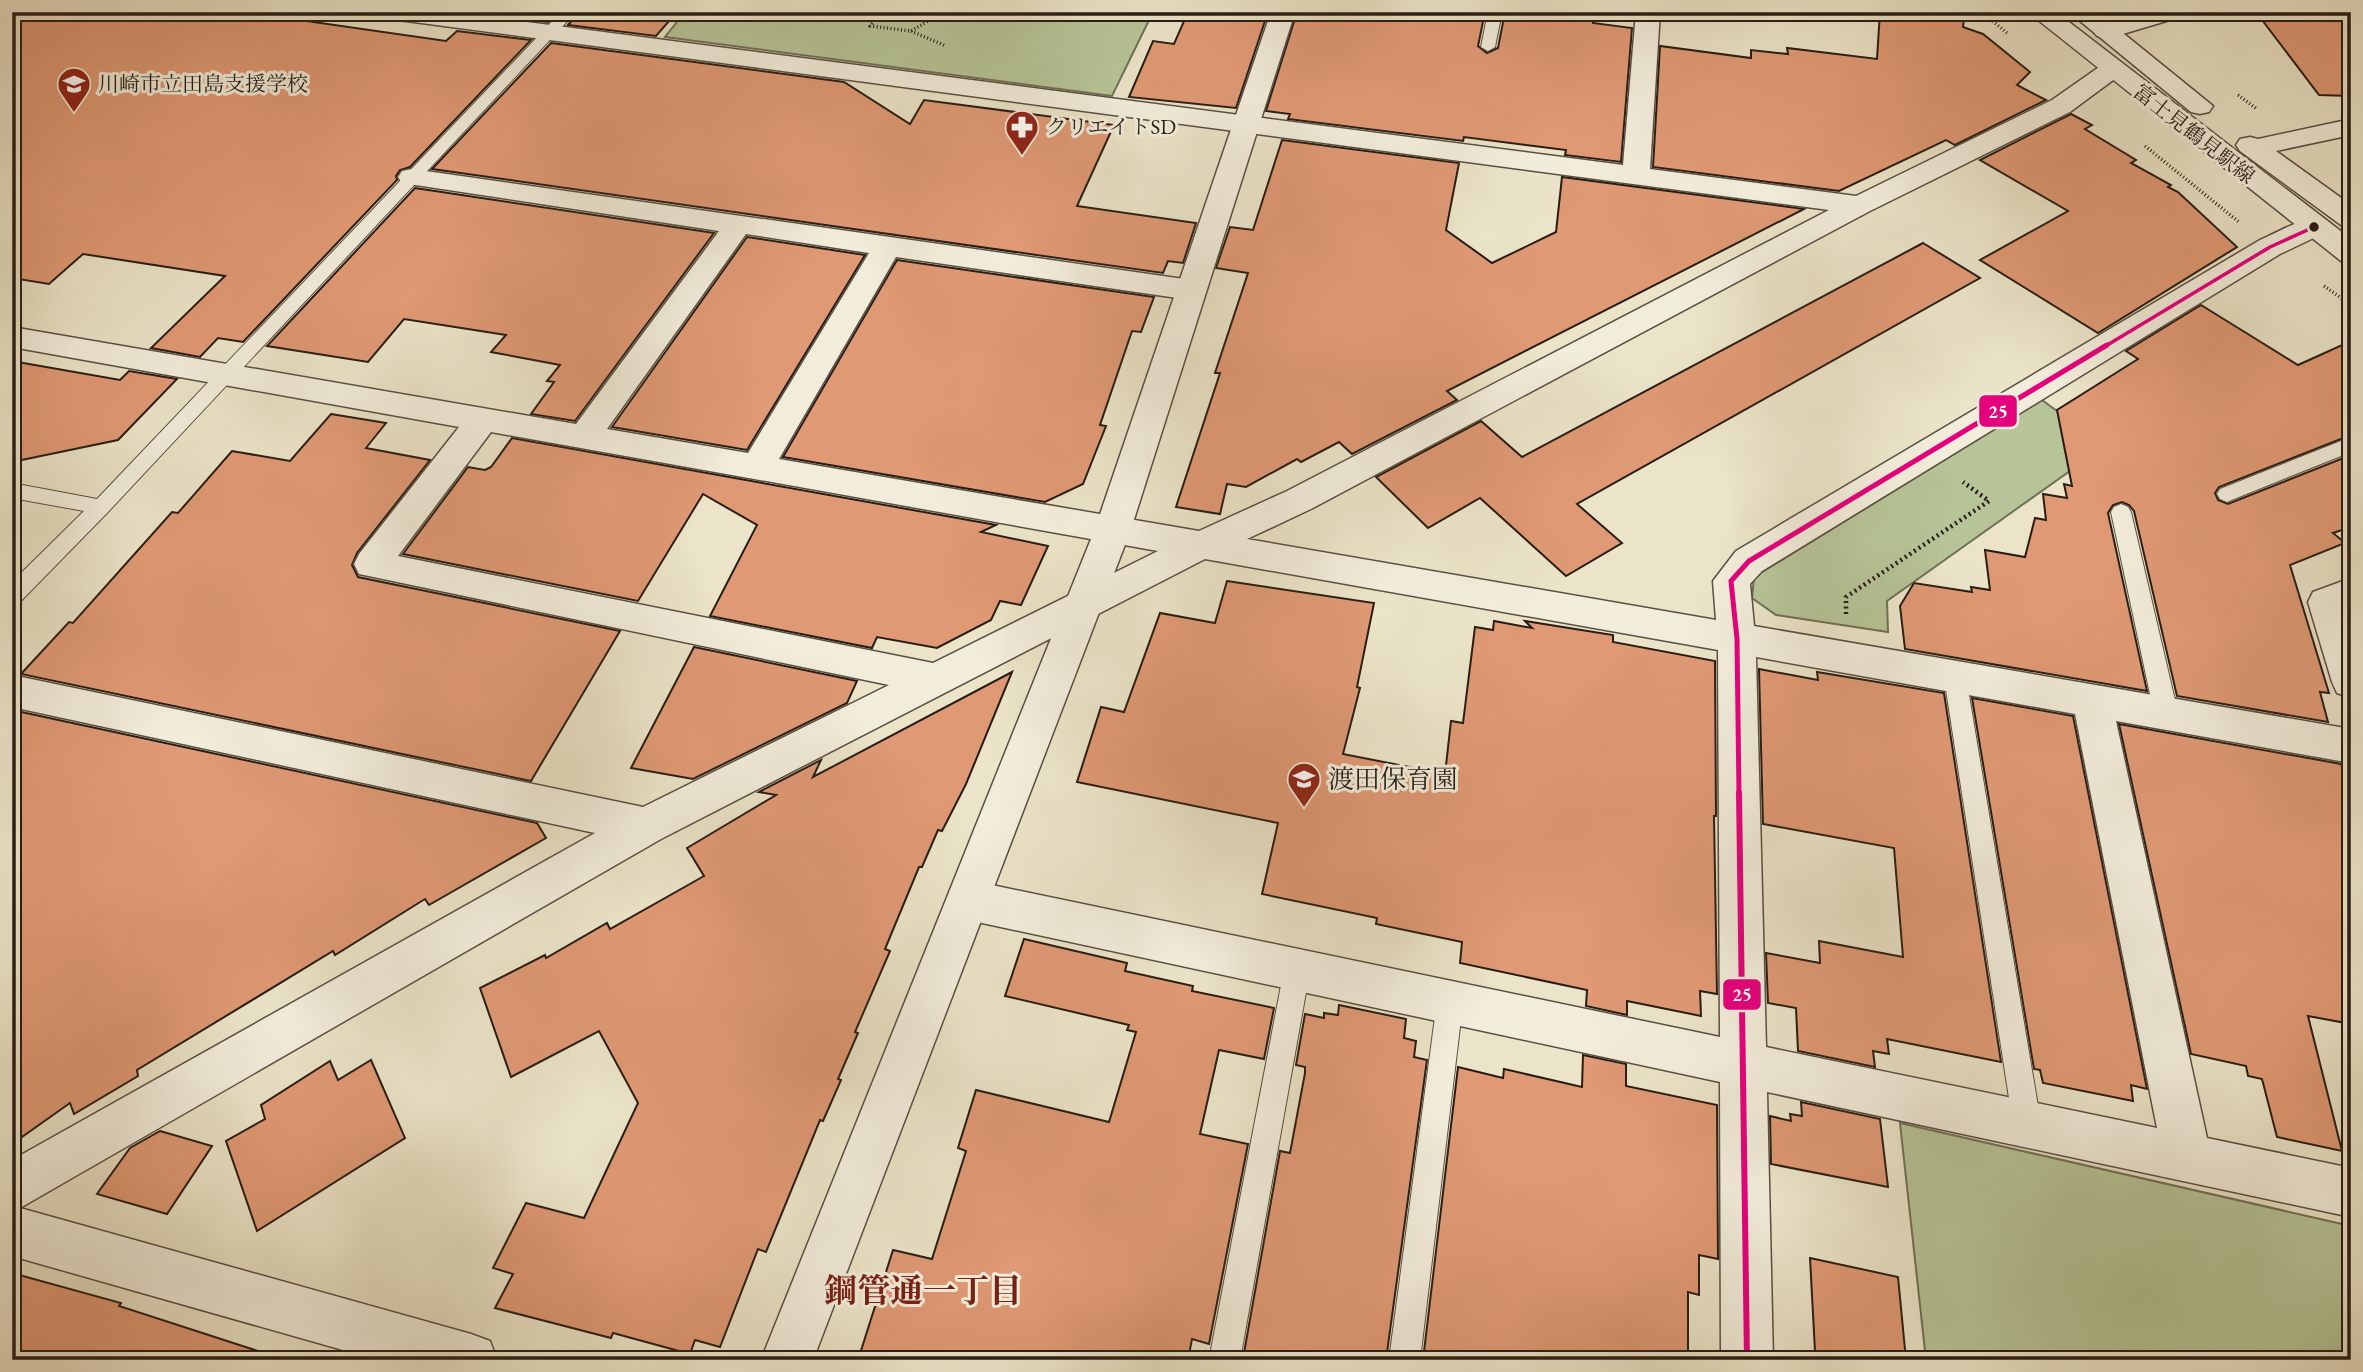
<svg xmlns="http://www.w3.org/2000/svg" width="2363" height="1372" viewBox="0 0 2363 1372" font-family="'EB Garamond','Noto Serif JP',serif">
<rect width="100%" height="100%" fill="#ebe4c8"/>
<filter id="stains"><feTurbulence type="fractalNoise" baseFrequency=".00286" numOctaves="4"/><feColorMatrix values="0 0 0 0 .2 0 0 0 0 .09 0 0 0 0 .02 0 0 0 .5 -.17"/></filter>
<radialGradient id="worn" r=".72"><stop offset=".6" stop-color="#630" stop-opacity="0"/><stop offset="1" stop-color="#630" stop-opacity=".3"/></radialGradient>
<g fill="#b6c497" stroke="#6f7056" stroke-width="2">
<polygon points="685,12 1153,12 1112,96 665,37"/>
<polygon points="2042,400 2105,446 1887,601 1888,632 1776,615 1752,598 1754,577"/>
<polygon points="1900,1123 2351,1226 2351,1360 1926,1360"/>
</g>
<g fill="#df9974" stroke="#281d16" stroke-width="2">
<polygon points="12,12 244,12 446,41 457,31 531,40 410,167 400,170 396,176 397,180 243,342 218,338 200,357 151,348 225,276 83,254 49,284 12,278"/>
<polygon points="512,12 557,12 548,22 507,17"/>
<polygon points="579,12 677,12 656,36 568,25"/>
<polygon points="1188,12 1268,12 1236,108 1129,97 1153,41 1174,44"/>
<polygon points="1297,12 1485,12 1478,46 1487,53 1498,48 1505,12 1594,12 1593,23 1632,28 1621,162 1565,155 1566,150 1464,137 1463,141 1288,119 1290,114 1266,111"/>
<polygon points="1880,12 1926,12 1964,19 1963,27 1983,34 2030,72 2017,85 2046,100 1955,145 1946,140 1839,191 1653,167 1660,46 1751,58 1751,50 1788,54 1787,48 1877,59"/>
<polygon points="2256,12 2351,12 2351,96 2319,95"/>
<polygon points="551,43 844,82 910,124 924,100 1114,125 1077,206 1196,223 1183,263 1168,261 1163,273 432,169"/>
<polygon points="2071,114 2092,125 2085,129 2136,160 2131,163 2171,185 2168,187 2178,192 2237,247 2098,333 1980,260 2068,211 1980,160"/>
<polygon points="1282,140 1459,163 1446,230 1492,263 1556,232 1562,177 1804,209 1447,391 1457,400 1352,454 1339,442 1301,462 1297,459 1246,487 1227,484 1220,514 1176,507 1220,373 1215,373 1248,273 1216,268 1230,227 1253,230"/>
<polygon points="415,188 714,233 575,421 531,414 554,382 547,381 560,365 491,352 506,335 404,319 368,362 267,346"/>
<polygon points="747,237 865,255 747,450 612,427"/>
<polygon points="1923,243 1980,278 1577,504 1622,543 1566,576 1480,498 1428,528 1376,477 1481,421 1522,457"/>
<polygon points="897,260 1154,297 1141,332 1132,331 1100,425 1106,426 1083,484 1045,502 783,457"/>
<polygon points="2201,305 2298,365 2351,341 2351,435 2219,487 2215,493 2218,500 2228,504 2351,455 2351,527 2333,533 2345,543 2290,565 2329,693 2320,692 2328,722 2177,696 2134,511 2129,505 2122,502 2113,505 2108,513 2147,691 1905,649 1900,606 1914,583 1972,592 1971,587 1990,590 1985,550 2025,557 2035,518 2046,520 2043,494 2067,498 2064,484 2072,486 2057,410 2138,359 2126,351"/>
<polygon points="12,361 120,380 129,371 177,379 118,440 12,462"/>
<polygon points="331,414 386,423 366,448 430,460 357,553 352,565 358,577 620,631 531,781 21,674 69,622 73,623 172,512 178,513 232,451 290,461"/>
<polygon points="512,438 996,525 981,532 1048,546 1021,605 1000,601 991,620 937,648 877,637 872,648 710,616 757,525 703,494 638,601 403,554 468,467 485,470 491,467"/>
<polygon points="1227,581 1374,603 1357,687 1360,688 1343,754 1445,774 1451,721 1463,723 1475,627 1493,630 1494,621 1532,628 1525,621 1613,635 1613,642 1715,661 1716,816 1714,816 1717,994 1700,991 1701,1016 1627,1001 1627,1015 1586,1006 1587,990 1460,963 1462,942 1376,924 1377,918 1262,894 1278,823 1077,782 1101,707 1124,712 1160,613 1215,623"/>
<polygon points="694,647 857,681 847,703 693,779 631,768"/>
<polygon points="1759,669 1818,680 1817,672 1944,693 2001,1062 1887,1039 1889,1054 1873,1051 1875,1067 1798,1051 1796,1008 1768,1003 1766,953 1820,963 1819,941 1903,957 1894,848 1763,824"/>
<polygon points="1012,672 966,784 942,831 938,830 922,867 919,867 885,949 890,951 855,1032 858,1033 838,1079 841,1080 823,1121 820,1120 766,1252 758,1249 720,1347 695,1340 690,1354 613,1333 611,1338 495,1308 513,1274 493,1268 526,1203 584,1218 638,1103 599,1031 511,1077 480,988 545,955 546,958 607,923 610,929 704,876 687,848 776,795 759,792 821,760 813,777"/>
<polygon points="1972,698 2073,716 2147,1089 2131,1085 2133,1101 2043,1083 2040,1070 2034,1069"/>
<polygon points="12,710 537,823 546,838 429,905 425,899 335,955 333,951 137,1070 138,1076 74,1114 70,1103 12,1144"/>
<polygon points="2119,724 2341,764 2351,792 2351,1024 2308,1016 2342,1151 2277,1137 2262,1079 2248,1076 2246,1066 2191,1054"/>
<polygon points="1024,939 1127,963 1125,971 1193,986 1192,991 1274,1008 1264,1059 1219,1050 1200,1134 1248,1144 1209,1344 1192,1339 1188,1360 858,1360 893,1250 932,1259 966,1151 958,1148 976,1090 1109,1122 1136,1032 1127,1030 1129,1025 1005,996"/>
<polygon points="1339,1005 1406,1019 1404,1038 1416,1041 1414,1057 1427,1060 1386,1360 1270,1360 1244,1353 1280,1151 1290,1153 1305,1073 1305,1067 1296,1065 1305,1014 1324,1018 1324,1013 1338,1015"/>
<polygon points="1583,1055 1626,1064 1626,1086 1717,1105 1718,1259 1699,1255 1699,1295 1688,1292 1688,1360 1423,1360 1458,1067 1503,1078 1504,1069 1582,1087"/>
<polygon points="371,1060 405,1138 257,1231 226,1141 265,1119 261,1105 330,1061 338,1080"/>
<polygon points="1801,1102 1880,1119 1888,1187 1771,1164 1770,1116 1791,1121 1790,1114 1802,1116"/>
<polygon points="160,1131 212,1146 167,1214 97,1194 130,1148"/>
<polygon points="1810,1258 1898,1277 1906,1360 1856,1360 1815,1351"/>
<polygon points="12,1273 121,1303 119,1306 258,1351 257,1360 12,1360"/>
</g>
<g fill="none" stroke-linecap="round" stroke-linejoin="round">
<defs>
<g id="service">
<polygon points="561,12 576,12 108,512 20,602 12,604 12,582 84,511 12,498 12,483 97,499"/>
<polygon points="1488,12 1502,12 1495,47 1488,51 1481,47"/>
<polygon points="2351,437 2351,452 2234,499 2227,502 2220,499 2217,494 2220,489"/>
<polygon points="2121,504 2128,507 2131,512 2178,713 2174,720 2166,723 2158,720 2154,713 2111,512 2114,507"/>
<polygon points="1955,668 1963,670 1966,677 2041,1124 2037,1134 2027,1138 2017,1134 2013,1124 1944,677 1947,670"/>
<polygon points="1297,958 1306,961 1310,970 1240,1360 1209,1360 1284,970 1288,961"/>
<polygon points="1450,989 1459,993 1463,1002 1420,1360 1389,1360 1437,1002 1441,993"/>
</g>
<g id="minor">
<path d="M379 12H450L1623 165 1636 12H1660L1650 169 1856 196 2052 100 2102 65 2111 62 2120 65 2124 70 2120 75 2070 112 1870 211 1311 509 1247 539 1716 620 1713 581 1736 551 2260 240C2279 232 2303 215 2324 221L2329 227 2324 233 2280 254 1762 571 1750 584 1754 626 2351 729V763L2116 721 2207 1138 2351 1168V1217L1767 1092 1773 1360H1721L1720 1082 968 920 953 914 947 900 953 886 968 880 1720 1037 1718 650 1205 559 661 839 20 1208 471 1334 490 1341 497 1360H378L12 1256V1160L595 833 12 707V675L643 807 889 685 359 574 354 564 359 554 459 427 12 347V327L576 424 719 231 402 183 398 177 402 171 412 169 1191 280 1202 283 1206 290 1202 297 1191 300 896 257 779 459 1199 531 1287 491 1829 210 391 19 382 17ZM746 234 869 253 748 453 607 429ZM491 432 1158 551 933 663 398 556ZM1756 657 2075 714 2157 1128 1766 1047Z"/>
<polygon points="2143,12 2183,12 2180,17 2106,39 2097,36 2093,31 2097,26"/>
<polygon points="2351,578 2351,607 2347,609 2351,622 2351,698 2337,693 2332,682 2308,602 2313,592"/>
</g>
<g id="tertiary">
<polygon points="1271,12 1295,12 1131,529 813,1360 761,1360 1095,529"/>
<polygon points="2028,12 2056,12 2351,239 2351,263 2341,261"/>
<polygon points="2069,12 2097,12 2213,106 2209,112 2200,114 2191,112"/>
<polygon points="2351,119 2351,135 2276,151 2351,205 2351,228 2341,225 2240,151 2236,145 2240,139 2250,137 2258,139"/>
</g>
</defs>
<use href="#service" stroke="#594f42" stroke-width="2"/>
<use href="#minor" stroke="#594f42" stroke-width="3"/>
<use href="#tertiary" stroke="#594f42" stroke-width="3"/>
<g stroke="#281d16" stroke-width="3.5" stroke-dasharray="1 2.5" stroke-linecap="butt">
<polyline points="881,12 870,26 911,31 943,12"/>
<polyline points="1982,12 2008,34"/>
<polyline points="911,31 946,46"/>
<polyline points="2238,95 2257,109"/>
<polyline points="2145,146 2239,222"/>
<polyline points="2324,286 2351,305"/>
</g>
<polyline stroke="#281d16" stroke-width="4.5" stroke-dasharray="2 3.5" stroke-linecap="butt" points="1846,614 1846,597 1989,501 1963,482"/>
<use href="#service" fill="#f2eddb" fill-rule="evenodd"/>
<use href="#minor" fill="#f2eddb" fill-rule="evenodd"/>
<use href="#tertiary" fill="#f2eddb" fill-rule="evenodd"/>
<defs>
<polyline id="bus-1-far2" points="2104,347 2270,247 2314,227"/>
<polyline id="bus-1-far1" points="1739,794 1737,639 1731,581 1749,561 2107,345"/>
<polyline id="bus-1" points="1739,793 1747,1360"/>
</defs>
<use href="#bus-1-far2" stroke="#f2eddb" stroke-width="7"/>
<use href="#bus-1-far1" stroke="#f2eddb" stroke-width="10"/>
<use href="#bus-1" stroke="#f2eddb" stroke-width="11"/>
<use href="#bus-1-far2" stroke="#e5007d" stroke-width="3.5"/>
<use href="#bus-1-far1" stroke="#e5007d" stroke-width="5"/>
<use href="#bus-1" stroke="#e5007d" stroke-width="6"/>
</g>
<defs>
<symbol id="school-pin" viewBox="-11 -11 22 30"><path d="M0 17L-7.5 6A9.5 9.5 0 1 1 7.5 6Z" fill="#8f2418" stroke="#f2eddb"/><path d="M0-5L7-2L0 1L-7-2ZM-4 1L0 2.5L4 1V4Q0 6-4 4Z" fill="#fff"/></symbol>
<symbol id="pharmacy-pin" viewBox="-11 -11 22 30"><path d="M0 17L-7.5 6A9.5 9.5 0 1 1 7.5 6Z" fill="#8f2418" stroke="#f2eddb"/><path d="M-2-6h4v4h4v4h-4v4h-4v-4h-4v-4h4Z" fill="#fff"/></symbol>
</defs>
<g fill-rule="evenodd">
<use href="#school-pin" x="55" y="65" width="38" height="52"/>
<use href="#pharmacy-pin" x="1003" y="108" width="38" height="52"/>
<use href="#school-pin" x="1285" y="760" width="38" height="52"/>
</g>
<circle fill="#281d16" stroke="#f2eddb" stroke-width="2.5" cx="2314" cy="227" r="6"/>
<g text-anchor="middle" stroke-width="6" stroke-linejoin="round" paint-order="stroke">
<g font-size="21" fill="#281d16" stroke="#f2eddb" text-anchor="start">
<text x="98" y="91">川崎市立田島支援学校</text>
<text x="1046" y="134">クリエイトSD</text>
</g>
<g font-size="21" fill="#281d16" stroke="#f2eddb">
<text transform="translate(2194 134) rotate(38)" y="7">富士見鶴見駅線</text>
</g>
<g font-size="26" fill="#281d16" stroke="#f2eddb" text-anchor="start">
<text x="1328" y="788">渡田保育園</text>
</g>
<g font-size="33" font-weight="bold" fill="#7a1f14" stroke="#f2eddb">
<text x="923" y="1302">鋼管通一丁目</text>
</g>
</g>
<g stroke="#f2eddb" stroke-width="2.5">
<rect x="1978" y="394" width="40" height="34" rx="7" fill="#e5007d"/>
<rect x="1722" y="978" width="40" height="33" rx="7" fill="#e5007d"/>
</g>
<g font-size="19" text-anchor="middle" font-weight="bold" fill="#fff">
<text x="1998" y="418">25</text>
<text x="1742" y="1001">25</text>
</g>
<rect width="2363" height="1372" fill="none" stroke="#ebe4c8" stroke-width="42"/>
<rect x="14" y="14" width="2335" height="1344" fill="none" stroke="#281d16" stroke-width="3.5"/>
<rect x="21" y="21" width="2321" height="1330" fill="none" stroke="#281d16" stroke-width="2"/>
<rect width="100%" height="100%" filter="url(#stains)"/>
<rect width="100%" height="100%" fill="url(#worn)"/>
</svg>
